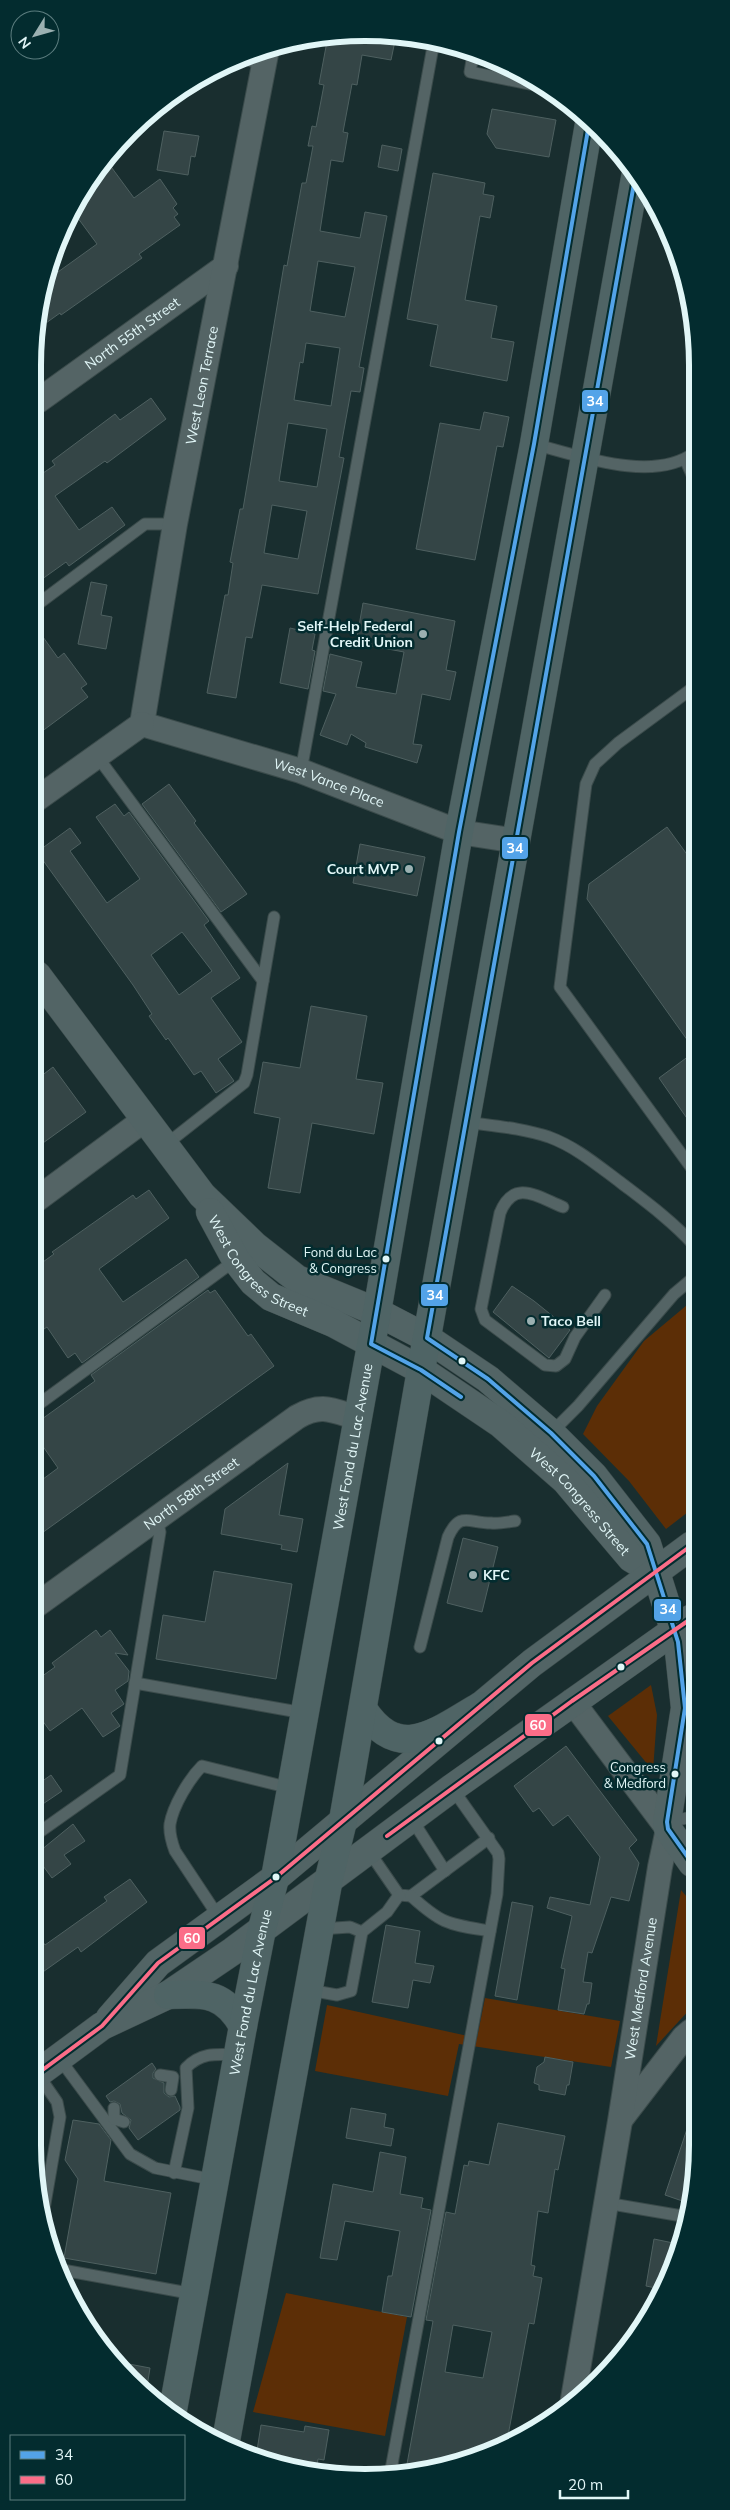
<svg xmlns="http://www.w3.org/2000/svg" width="730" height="2510" viewBox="0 0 730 2510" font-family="Mulish,sans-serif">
<rect width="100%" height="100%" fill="#192e2f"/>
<g fill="#5c2e06">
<polygon points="693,1300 692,1509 666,1529 629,1481 583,1434 597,1406 644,1341"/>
<polygon points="651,1685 657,1715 653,1771 608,1716"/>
<polygon points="681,1890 692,1903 692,2007 656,2046"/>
<polygon points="485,1998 620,2021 611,2067 459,2044 448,2096 315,2071 327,2005 477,2038"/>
<polygon points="286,2293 407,2317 385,2436 253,2412"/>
</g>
<g fill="#344546" stroke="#4e6060" fill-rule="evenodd">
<path d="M365 32 396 36 391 60 362 55 357 85 352 84 343 132 348 133 343 162 331 160 320 231 360 238 365 212 387 216 359 367 364 368 360 392 351 391 339 457 344 458 318 594 262 585 252 638 246 637 236 698 207 693 225 595H228L233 563 230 562 240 509H243L284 265 287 266 302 183H306L313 146H308L312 126 316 127 324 85 319 84 328 36ZM318 261 355 267 345 317 310 311ZM306 343 340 348 331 406 294 400 300 362 303 363ZM288 423 327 429 317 487 279 481ZM272 505 307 511 298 559 264 553Z"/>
<polygon points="492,109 556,120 549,157 496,148 487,134"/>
<polygon points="164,131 199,136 195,157 191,156 188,175 157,170"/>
<polygon points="382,145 402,149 398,171 378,167"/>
<polygon points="109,164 134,198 160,179 177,204 173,208 178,214 174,217 180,225 139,254 142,258 61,315 60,313 39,328 39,300 44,282 97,244 72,210 88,181"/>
<polygon points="433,173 485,183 483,194 494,196 490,218 480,216 465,300 497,306 491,338 514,342 507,381 430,366 438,325 407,319"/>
<polygon points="151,398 166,419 107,463 105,461 55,496 79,530 112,507 125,525 69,566 66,562 38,582 38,473 40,475 55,465 52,461 115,414 120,420"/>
<polygon points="484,412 509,417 503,447 497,446 475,560 416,549 440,423 480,430"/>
<polygon points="91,582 107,585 101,615 112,617 106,649 78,644"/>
<polygon points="363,603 455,621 446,670 456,672 450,700 422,694 413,744 422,745 417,763 365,747 366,743 351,734 347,745 320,735 336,694 323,691 330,654 362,662 356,687 396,694 404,652 356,643"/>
<polygon points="290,628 315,634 312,650 315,651 308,689 280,683"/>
<polygon points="38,630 58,658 64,653 87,684 81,688 88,697 37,735"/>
<polygon points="169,784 196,821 194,823 247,894 221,912 142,804"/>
<path d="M115 804 124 816 129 812 209 921 204 925 240 978 211 998 242 1042 218 1059 234 1081 216 1093 201 1071 194 1075 168 1038 166 1040 149 1016 152 1014 133 985 37 852 70 828 81 843 70 851 107 903 140 879 96 817ZM182 932 212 971 179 995 151 955Z"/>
<polygon points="667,827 694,864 693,1048 587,899 589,884"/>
<polygon points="360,844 425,857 417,896 353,883"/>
<polygon points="311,1006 367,1016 356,1079 383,1083 374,1134 312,1123 300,1193 268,1188 280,1118 254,1113 263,1062 300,1068"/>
<polygon points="693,1053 693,1127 659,1078"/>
<polygon points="53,1067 86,1112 36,1148 36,1080"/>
<polygon points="149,1190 169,1218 99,1269 123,1302 186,1259 199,1277 82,1363 75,1353 68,1358 47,1327 35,1335 36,1267 54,1254 52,1252 133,1195 136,1199"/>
<polygon points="512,1286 534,1301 570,1330 549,1358 493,1312"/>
<polygon points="208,1290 210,1293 215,1290 248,1336 251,1334 274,1366 35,1538 35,1485 58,1468 35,1435 35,1424 95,1381 91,1375"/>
<polygon points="288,1463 279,1515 303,1519 297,1552 281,1549 282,1545 221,1534 225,1509"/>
<polygon points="463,1538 498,1547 482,1612 447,1603"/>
<polygon points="214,1571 292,1584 276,1679 156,1659 163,1615 205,1622"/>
<polygon points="96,1630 101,1637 110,1630 128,1655 115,1653 129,1671 128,1681 115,1690 124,1704 111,1713 120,1726 103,1737 82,1708 50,1731 34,1709 34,1682 55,1667 52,1663"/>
<polygon points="566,1746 637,1840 629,1848 639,1863 629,1901 611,1897 592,1953 588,1952 583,1982 592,1983 589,2004 587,2004 584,2014 558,2010 565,1969 561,1968 572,1916 547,1908 550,1897 590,1905 600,1857 568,1815 553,1826 539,1808 533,1812 514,1786"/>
<polygon points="51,1775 62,1791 34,1810 34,1787"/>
<polygon points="73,1824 85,1841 64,1855 71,1864 52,1878 35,1855"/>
<polygon points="130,1879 147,1902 81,1952 78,1947 33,1979 33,1928 45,1945 107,1901 104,1897"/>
<polygon points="512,1902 533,1906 517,2000 495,1996"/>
<polygon points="386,1925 420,1931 415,1963 434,1966 430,1983 413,1980 408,2008 372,2002"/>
<polygon points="545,2057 573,2062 569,2085 567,2085 565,2095 539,2090 539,2085 534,2083 537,2067 544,2062"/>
<polygon points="152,2063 156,2069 153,2073 153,2078 164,2083 164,2093 169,2097 175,2096 180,2107 180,2110 138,2140 129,2128 131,2120 122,2113 120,2104 114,2101 110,2102 106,2096"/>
<polygon points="351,2108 386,2114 384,2127 394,2129 391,2146 346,2138"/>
<polygon points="73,2120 99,2124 111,2140 104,2181 171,2193 156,2274 64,2258 78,2179 65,2160"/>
<path d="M498 2123 565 2136 558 2170 555 2169 548 2213 538 2211 531 2265 535 2266 533 2276 542 2278 534 2324 529 2323 507 2441 472 2460 405 2475 433 2321 426 2320 446 2212 455 2214 464 2165 468 2166 469 2161 489 2165ZM453 2325 492 2332 483 2378 445 2372Z"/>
<polygon points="688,2126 691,2126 691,2204 665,2195"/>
<polygon points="380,2152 406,2157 400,2194 423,2198 421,2208 431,2210 411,2317 382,2312 388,2276 392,2276 400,2231 345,2221 337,2260 320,2258 333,2184 373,2192"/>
<polygon points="654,2239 678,2244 661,2289 646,2286"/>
<polygon points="113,2361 150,2368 146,2393 115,2364"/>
<polygon points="261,2425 304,2432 305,2426 329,2430 324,2460 318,2459 316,2472 279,2466 256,2457"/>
</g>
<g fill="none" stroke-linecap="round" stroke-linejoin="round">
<defs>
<g id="lane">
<polyline points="473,55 470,72 544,87"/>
<polyline points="239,58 264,64"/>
<polyline points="138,123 201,78"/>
<path d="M534 444C580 456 653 483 694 453"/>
<polyline points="685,459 694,479"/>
<polyline points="38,604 145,524 175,524"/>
<polyline points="97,756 263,981"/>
<polyline points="301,771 434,41"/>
<path d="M466 1122C494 1126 522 1128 549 1137 576 1147 597 1165 620 1182 646 1202 671 1220 693 1244"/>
<polyline points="164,1146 244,1083 247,1075 274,917"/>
<polyline points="693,1170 560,987 586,784 595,764 618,743 694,687"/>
<path d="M563 1207C538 1197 514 1178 500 1213L481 1309 485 1320 545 1365 556 1366 565 1359 575 1337 605 1295"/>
<polyline points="35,1407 237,1259"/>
<polyline points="550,1434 578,1406 674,1294 693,1278"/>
<path d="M420 1647 448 1537C460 1511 468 1523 491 1523 499 1524 507 1522 515 1521"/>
<polyline points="135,1683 304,1713"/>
<polyline points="411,1818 445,1871"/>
<polyline points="667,1822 692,1817"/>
<polyline points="34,1836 120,1775 160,1532 157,1520"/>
<polyline points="368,1850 399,1895 411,1896 489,1838"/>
<path d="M411 1896C443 1925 448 1924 490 1931"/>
<path d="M220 1919 175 1851C172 1843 169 1833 170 1824 173 1806 189 1779 202 1766L290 1788"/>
<polyline points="362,1932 387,1912 399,1895"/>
<polyline points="309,1990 337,1995 351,1991 362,1932 350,1927 320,1929"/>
<polyline points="59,2058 130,2154 155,2168 215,2180"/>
<polyline points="37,2073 57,2102 60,2117 42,2221"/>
<polyline points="160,2075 173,2077 171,2090"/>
<polyline points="114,2108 114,2119 124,2122"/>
<path d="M174 2173 188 2108 186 2068C201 2052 217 2054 238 2055"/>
<polyline points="606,2203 688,2217"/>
<polyline points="57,2269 194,2294"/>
<polyline points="390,2475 497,1894 499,1859 498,1853 452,1788"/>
</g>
<g id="street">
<path id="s1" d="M38 401 226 266"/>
<path id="s2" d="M142 724 175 524 267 49"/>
<path id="s3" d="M142 724 301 771 459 832 517 841"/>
<polyline points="37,799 142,724"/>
<polyline points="36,1200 144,1120"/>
<path id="s4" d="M34 1607 297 1417C321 1403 332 1410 357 1418"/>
<polyline points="621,2119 684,2037 691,2031"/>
<path id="s5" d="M572 2405 620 2121 660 1867 668 1829 572 1701"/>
</g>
<g id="secondary">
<polyline points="37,975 202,1195 255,1246 297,1279 377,1312 427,1338 488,1379 551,1433 594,1476 647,1544 678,1642 685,1708 667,1822 668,1829 692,1863"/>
<path id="s6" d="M210 1212 236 1260 253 1282 271 1297 333 1323 421 1370 501 1424 565 1480 631 1558 656 1573"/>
<polyline points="110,2018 158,1963 275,1878 532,1663 692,1545"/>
<polyline points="33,2077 102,2026 168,1995 233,1951 452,1788 692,1618"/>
</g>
<g id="primary">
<path d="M363 1709C399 1764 437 1731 480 1706"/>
<path d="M168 1995C204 1994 223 1991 243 2026"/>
<path id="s7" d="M172 2415 243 2026 262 1929 275 1878 377 1312 459 832 534 444 589 124"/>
<polyline points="225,2446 329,1878 343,1821 421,1370 635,178"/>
</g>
</defs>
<use href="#lane" stroke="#3b4b4b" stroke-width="13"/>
<use href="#street" stroke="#3b4b4b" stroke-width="26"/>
<use href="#secondary" stroke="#3b4b4b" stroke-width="29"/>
<use href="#primary" stroke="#3b4b4b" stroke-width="29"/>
<use href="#lane" stroke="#546465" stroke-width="11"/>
<use href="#street" stroke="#546465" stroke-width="24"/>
<use href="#secondary" stroke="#526465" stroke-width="28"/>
<use href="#primary" stroke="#4f6465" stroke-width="28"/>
<defs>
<g id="bus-1">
<polyline points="635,178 427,1338 488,1379 551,1433 594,1476 647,1544 678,1642 685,1708 667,1822 668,1829 692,1863"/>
<polyline points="461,1397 421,1370 371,1344 459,832 534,444 589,124"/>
</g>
<g id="bus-2">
<polyline points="387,1836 572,1701 692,1618"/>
<polyline points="33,2077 102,2026 158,1963 275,1878 532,1663 692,1545"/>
</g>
</defs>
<use href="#bus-1" stroke="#032c2f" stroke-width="8"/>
<use href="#bus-2" stroke="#032c2f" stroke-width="8"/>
<use href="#bus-1" stroke="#53a3e8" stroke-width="4"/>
<use href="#bus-2" stroke="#fb6d88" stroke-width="4"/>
</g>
<g fill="#9bb0b1" stroke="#032c2f" stroke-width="2">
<circle cx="423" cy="634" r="5"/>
<circle cx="409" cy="869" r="5"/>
<circle cx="531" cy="1321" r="5"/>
<circle cx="473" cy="1575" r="5"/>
</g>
<g fill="#e1f6f7" stroke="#032c2f" stroke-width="2">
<circle cx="386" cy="1259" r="4.5"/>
<circle cx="462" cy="1361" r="4.5"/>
<circle cx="621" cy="1667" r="4.5"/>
<circle cx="439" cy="1741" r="4.5"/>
<circle cx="675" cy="1774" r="4.5"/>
<circle cx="276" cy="1877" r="4.5"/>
</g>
<g text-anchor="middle" stroke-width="5" stroke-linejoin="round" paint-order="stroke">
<g font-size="13" fill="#e1f6f7" stroke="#032c2f" text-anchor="end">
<text x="377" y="1257">Fond du Lac<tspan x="377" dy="16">&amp; Congress</tspan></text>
<text x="666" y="1772">Congress<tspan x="666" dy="16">&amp; Medford</tspan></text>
</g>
<g font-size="14" fill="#e1f6f7" stroke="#032c2f">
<text dy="5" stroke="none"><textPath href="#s1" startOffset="116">North 55th Street</textPath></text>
<text dy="5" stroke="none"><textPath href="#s2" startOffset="344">West Leon Terrace</textPath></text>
<text dy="5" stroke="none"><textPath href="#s3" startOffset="196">West Vance Place</textPath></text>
<text dy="5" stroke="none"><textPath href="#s6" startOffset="75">West Congress Street</textPath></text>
<text dy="5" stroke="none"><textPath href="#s7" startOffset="985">West Fond du Lac Avenue</textPath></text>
<text dy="5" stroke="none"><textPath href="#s4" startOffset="194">North 58th Street</textPath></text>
<text dy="5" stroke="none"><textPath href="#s6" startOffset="480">West Congress Street</textPath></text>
<text dy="5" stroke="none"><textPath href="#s5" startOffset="422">West Medford Avenue</textPath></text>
<text dy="5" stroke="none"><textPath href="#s7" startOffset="430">West Fond du Lac Avenue</textPath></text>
</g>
<g font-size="14" font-weight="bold" fill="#e1f6f7" stroke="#032c2f" text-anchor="end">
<text x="413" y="631">Self-Help Federal<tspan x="413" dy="16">Credit Union</tspan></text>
<text x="399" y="874">Court MVP</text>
<text x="541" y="1326" text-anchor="start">Taco Bell</text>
<text x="483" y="1580" text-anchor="start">KFC</text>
</g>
</g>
<path d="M0 0H730V2510H0ZM365 41H365A324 324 0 0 1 689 365V2145A324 324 0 0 1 365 2469H365A324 324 0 0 1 41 2145V365A324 324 0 0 1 365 41Z" fill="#032c2f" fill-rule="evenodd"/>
<path fill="none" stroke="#e1f6f7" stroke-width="6" d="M365 41H365A324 324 0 0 1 689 365V2145A324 324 0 0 1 365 2469H365A324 324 0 0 1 41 2145V365A324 324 0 0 1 365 41Z"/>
<g stroke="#032c2f" stroke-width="2">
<rect x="581" y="389" width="28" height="24" rx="5" fill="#53a3e8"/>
<rect x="501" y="836" width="28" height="24" rx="5" fill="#53a3e8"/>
<rect x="420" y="1283" width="29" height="24" rx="5" fill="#53a3e8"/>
<rect x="653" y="1598" width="29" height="24" rx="5" fill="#53a3e8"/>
<rect x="524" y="1713" width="29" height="24" rx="5" fill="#fb6d88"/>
<rect x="178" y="1926" width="28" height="24" rx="5" fill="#fb6d88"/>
</g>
<g font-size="14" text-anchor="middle" font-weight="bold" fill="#fff">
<text x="595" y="406">34</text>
<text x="515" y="853">34</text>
<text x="435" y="1300">34</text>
<text x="668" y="1614">34</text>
<text x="538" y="1730">60</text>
<text x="192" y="1943">60</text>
</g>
<rect x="10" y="2435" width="175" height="65" fill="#032c2f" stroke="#5c7d7f"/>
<rect x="20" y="2451" width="25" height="8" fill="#53a3e8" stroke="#5c7d7f"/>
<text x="55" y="2460" font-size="15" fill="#e1f6f7">34</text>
<rect x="20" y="2476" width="25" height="8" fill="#fb6d88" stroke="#5c7d7f"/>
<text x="55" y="2485" font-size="15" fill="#e1f6f7">60</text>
<g transform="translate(35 35) rotate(233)"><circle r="24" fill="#032c2f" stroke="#5c7d7f"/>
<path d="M0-4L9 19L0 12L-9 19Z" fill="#9bb0b1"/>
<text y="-8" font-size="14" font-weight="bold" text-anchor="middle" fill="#e1f6f7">N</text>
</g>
<path d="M560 2490v8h68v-8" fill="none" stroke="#e1f6f7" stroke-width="2.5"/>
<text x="568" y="2490" font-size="15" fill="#e1f6f7" stroke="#032c2f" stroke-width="4" paint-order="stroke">20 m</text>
</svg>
